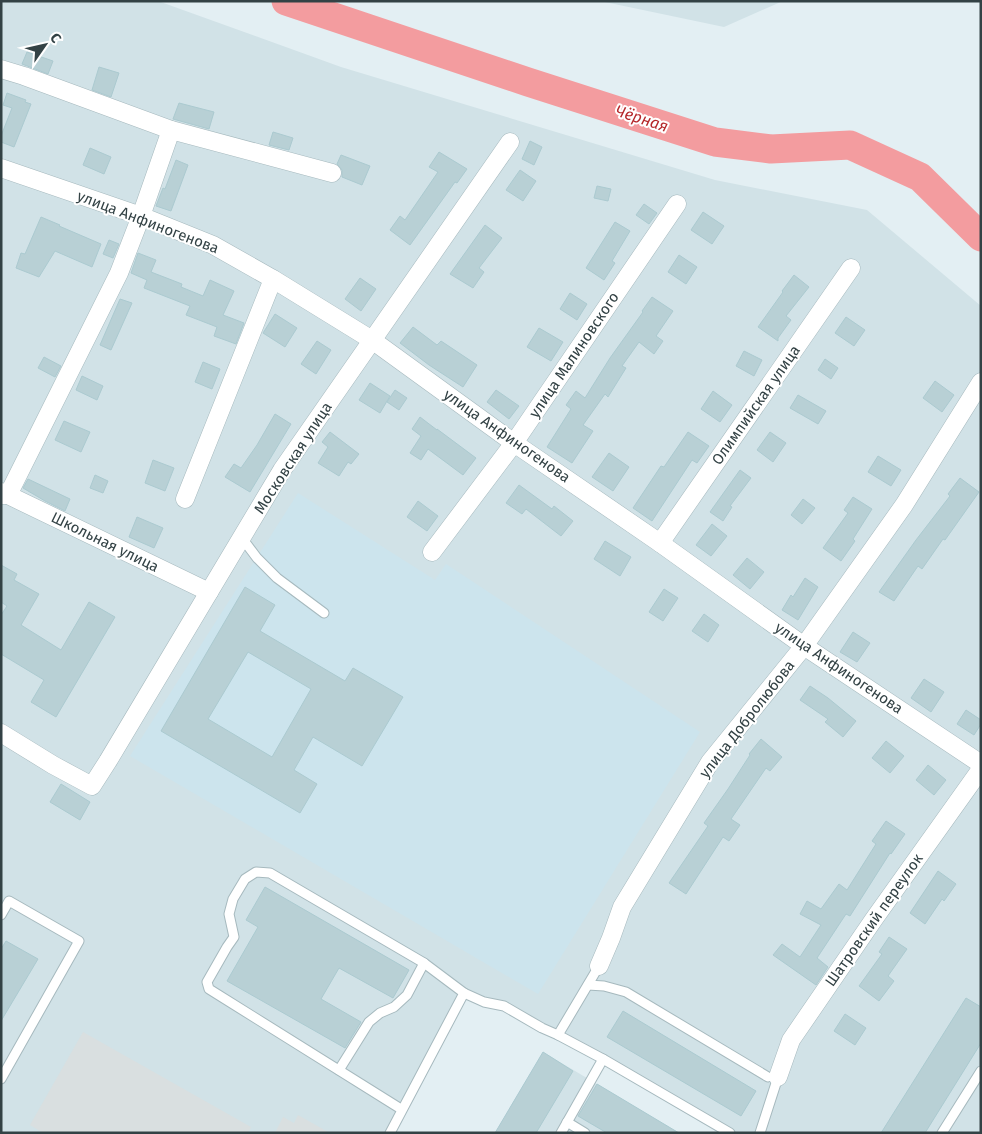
<svg xmlns="http://www.w3.org/2000/svg" width="982" height="1134" viewBox="0 0 982 1134" font-family="'Fira Sans',sans-serif">
<rect width="100%" height="100%" fill="#e3eff3"/>
<g fill="#d1e2e7">
<polygon points="1,1 158,1 341,67 715,180 867,210 981,306 981,1133 719,1133 504,1006 464,993 390,1133 1,1133"/>
<polygon points="600,1 783,1 724,27"/>
<polygon points="543,1052 597,1084 679,1133 495,1133"/>
</g>
<polygon fill="#cce4ed" points="298,493 435,580 446,564 700,732 538,994 130,756"/>
<g fill="#d9dfe0">
<polygon points="83,1032 251,1127 248,1133 43,1133 30,1125"/>
<polygon points="298,1115 330,1133 275,1133 283,1117 294,1123"/>
</g>
<g fill="none" stroke-linecap="round" stroke-linejoin="round">
<polyline stroke="#f39c9f" stroke-width="29" points="286,1 528,82 715,142 771,149 850,145 920,177 981,237"/>
</g>
<g fill="#b8d0d5" stroke="#abcad0" fill-rule="evenodd">
<polygon points="27,52 53,61 48,74 22,64"/>
<polygon points="99,67 119,73 111,97 92,90"/>
<polygon points="7,93 26,100 25,102 31,104 14,147 1,142 1,136 12,108 3,105"/>
<polygon points="179,103 214,112 209,129 173,119"/>
<polygon points="273,132 293,138 289,150 269,145"/>
<polygon points="530,141 542,147 534,165 522,159"/>
<polygon points="90,148 111,157 104,174 83,165"/>
<polygon points="439,152 467,169 457,183 455,182 410,245 390,230 400,216 405,220 438,172 429,167"/>
<polygon points="341,155 370,166 362,185 342,177 342,170 337,164"/>
<polygon points="176,160 188,165 171,211 156,206 163,188 165,189"/>
<polygon points="520,170 536,181 523,201 506,190"/>
<polygon points="597,186 611,189 608,201 594,198"/>
<polygon points="644,204 657,213 649,224 636,215"/>
<polygon points="703,212 724,226 712,244 691,230"/>
<polygon points="41,217 60,225 59,226 101,244 92,267 55,251 39,277 16,268 21,253 25,254"/>
<polygon points="615,222 630,231 612,261 615,263 604,280 586,268"/>
<polygon points="485,225 502,238 479,268 484,272 473,288 450,274"/>
<polygon points="109,240 119,244 113,258 103,254"/>
<polygon points="138,253 156,260 151,272 182,284 181,287 203,296 210,280 234,291 223,315 244,323 236,344 214,336 217,327 186,315 190,306 144,288 147,280 131,273"/>
<polygon points="679,255 697,267 686,284 668,272"/>
<polygon points="794,275 809,287 786,316 791,320 778,338 778,341 758,327 783,292 782,291"/>
<polygon points="360,278 376,289 361,311 345,299"/>
<polygon points="570,293 587,304 577,320 560,309"/>
<polygon points="652,297 673,311 656,336 663,341 654,354 639,342 622,366 626,368 608,397 605,394 583,425 593,431 572,463 547,447 571,409 566,405 576,391 585,398 610,358 643,312 642,311"/>
<polygon points="120,299 132,303 111,350 100,345"/>
<polygon points="275,314 297,328 285,347 263,333"/>
<polygon points="846,317 865,330 854,346 835,333"/>
<polygon points="413,327 437,345 441,341 477,365 463,387 429,365 400,343"/>
<polygon points="539,328 563,342 551,361 527,347"/>
<polygon points="317,341 331,350 316,374 301,364"/>
<polygon points="744,351 762,360 754,376 736,366"/>
<polygon points="44,357 61,366 55,377 38,368"/>
<polygon points="825,359 838,368 831,379 818,370"/>
<polygon points="203,362 220,369 212,389 195,382"/>
<polygon points="82,376 103,386 97,400 76,390"/>
<polygon points="935,381 954,395 942,412 923,398"/>
<polygon points="370,383 390,396 380,413 359,400"/>
<polygon points="395,390 407,398 399,410 387,402"/>
<polygon points="496,390 519,406 509,419 487,402"/>
<polygon points="713,391 732,405 720,422 701,409"/>
<polygon points="798,395 826,411 818,424 790,408"/>
<polygon points="275,414 291,424 250,492 225,477 234,464 241,468 257,445"/>
<polygon points="420,417 437,430 437,429 476,458 463,475 428,449 421,460 410,453 421,436 412,429"/>
<polygon points="64,421 90,432 81,452 55,440"/>
<polygon points="330,432 359,454 351,464 348,462 339,476 318,463 328,447 322,442"/>
<polygon points="688,432 709,446 697,463 692,460 652,521 633,508 661,466 664,467"/>
<polygon points="770,432 786,443 773,462 757,450"/>
<polygon points="609,453 629,467 613,491 592,477"/>
<polygon points="878,456 901,470 891,486 868,472"/>
<polygon points="153,460 174,468 165,491 145,483"/>
<polygon points="740,470 751,478 730,506 732,507 723,521 710,512"/>
<polygon points="95,475 108,481 103,493 90,488"/>
<polygon points="960,478 979,492 945,540 943,539 922,569 918,566 894,601 879,592 916,540 950,496 948,494"/>
<polygon points="28,479 70,499 65,511 45,501 23,488"/>
<polygon points="519,485 552,509 554,506 573,521 561,536 526,509 522,514 506,503"/>
<polygon points="853,497 872,509 853,539 855,541 841,561 823,548 848,513 844,510"/>
<polygon points="803,499 815,508 802,524 791,515"/>
<polygon points="418,501 438,516 427,531 407,517"/>
<polygon points="137,517 163,528 154,548 129,537"/>
<polygon points="712,524 727,536 711,556 696,545"/>
<polygon points="605,541 631,557 620,576 594,559"/>
<polygon points="747,558 764,572 750,589 733,575"/>
<polygon points="1,565 17,574 14,580 39,594 21,625 61,650 89,602 115,617 56,717 31,702 44,680 1,654 1,615 7,606 1,602"/>
<polygon points="805,578 818,587 798,620 782,610 791,595 793,597"/>
<path d="M245 587 275 605 260 631 345 681 353 668 403 697 362 766 313 737 294 770 317 784 300 813 161 731ZM248 652 311 689 272 757 208 719Z"/>
<polygon points="664,589 678,598 663,621 649,612"/>
<polygon points="704,614 719,625 708,642 692,631"/>
<polygon points="853,632 870,643 857,662 840,652"/>
<polygon points="924,679 944,692 931,712 911,698"/>
<polygon points="810,686 828,698 856,721 843,737 825,722 828,719 800,700"/>
<polygon points="966,710 981,720 981,724 974,735 957,724"/>
<polygon points="761,739 782,757 770,771 766,768 731,819 740,825 729,841 723,837 686,894 669,883 708,826 704,823 728,789 750,755 749,754"/>
<polygon points="886,741 904,756 890,773 872,758"/>
<polygon points="928,765 946,780 934,795 916,780"/>
<polygon points="61,784 90,802 80,820 50,802"/>
<polygon points="886,821 905,834 891,854 890,853 850,916 846,914 817,958 828,967 816,985 773,955 782,944 800,957 821,925 800,914 807,901 821,909 839,884 847,890 876,844 872,841"/>
<polygon points="938,871 956,884 944,901 942,899 925,924 910,913"/>
<polygon points="265,887 409,970 393,998 339,968 321,999 361,1022 345,1048 227,981 258,927 246,920"/>
<polygon points="889,937 907,949 888,976 894,981 879,1001 859,986 882,954 879,952"/>
<polygon points="6,941 38,959 1,1021 1,949"/>
<polygon points="966,998 981,1007 981,1043 925,1133 881,1133"/>
<polygon points="623,1011 756,1091 741,1116 607,1037"/>
<polygon points="845,1014 866,1028 855,1045 834,1031"/>
<polygon points="543,1052 573,1071 536,1133 495,1133"/>
<polygon points="597,1084 679,1133 607,1133 578,1116"/>
</g>
<g fill="none" stroke-linecap="round" stroke-linejoin="round">
<defs>
<g id="lane">
<polyline points="242,538 257,558 277,578 324,613"/>
<polyline points="1,915 9,901 79,941 1,1079"/>
<polyline points="588,985 604,986 626,992 768,1077"/>
<polyline points="558,1035 603,1059 730,1133"/>
<polyline points="339,1070 369,1022 380,1013 394,1007 407,995 424,963"/>
<polyline points="401,1109 209,989 207,982 227,947 234,937 229,914 233,899 245,879 256,872 270,873 424,963 464,993"/>
<polyline points="567,1122 585,1133"/>
<polyline points="390,1133 464,993 484,1002 504,1006 542,1028 558,1035 599,966"/>
<polyline points="561,1133 603,1059"/>
<polyline points="760,1133 778,1077"/>
<polyline points="942,1133 981,1071"/>
</g>
<g id="street">
<polyline points="1,69 24,76 171,130 332,173"/>
<polyline points="1,168 141,216 213,245 273,279 372,340 514,443 660,543 804,646 981,764"/>
<polyline points="1,492 8,495 209,592"/>
<polyline points="1,495 8,495 119,273 141,216 171,130"/>
<polyline points="185,499 273,279"/>
<polyline points="660,543 851,268"/>
<polyline points="432,552 514,443 677,204"/>
<polyline points="1,733 53,765 92,786 108,761 282,470 510,142"/>
<polyline points="599,966 611,938 622,907 710,762 804,646 904,505 981,382"/>
<polyline points="778,1077 791,1040 874,919 981,769"/>
</g>
</defs>
<use href="#lane" stroke="#a6b9be" stroke-width="11"/>
<use href="#street" stroke="#a6b9be" stroke-width="19"/>
<use href="#lane" stroke="#fff" stroke-width="9"/>
<use href="#street" stroke="#fff" stroke-width="18"/>
</g>
<g text-anchor="middle" stroke-width="4" stroke-linejoin="round" paint-order="stroke">
<g font-size="15" fill="#334245" stroke="#fff">
<text transform="translate(148 222) rotate(21)" y="5">улица Анфиногенова</text>
<text transform="translate(574 355) rotate(-56)" y="5">улица Малиновского</text>
<text transform="translate(756 405) rotate(-55)" y="5">Олимпийская улица</text>
<text transform="translate(507 436) rotate(35)" y="5">улица Анфиногенова</text>
<text transform="translate(293 458) rotate(-57)" y="5">Московская улица</text>
<text transform="translate(105 542) rotate(26)" y="5">Школьная улица</text>
<text transform="translate(839 668) rotate(34)" y="5">улица Анфиногенова</text>
<text transform="translate(747 719) rotate(-52)" y="5">улица Добролюбова</text>
<text transform="translate(874 920) rotate(-55)" y="5">Шатровский переулок</text>
</g>
<g font-size="16" font-style="italic" fill="#b5282b" stroke="#fff">
<text transform="translate(642 118) rotate(18)" y="6">Чёрная</text>
</g>
</g>
<rect width="982" height="1134" fill="none" stroke="#334245" stroke-width="5"/>
<g transform="translate(45 45) rotate(56)" stroke="#ffffff" stroke-width="4" paint-order="stroke">
<path d="M0-4L9 19L0 12L-9 19Z" fill="#334245"/>
<text y="-8" font-size="14" font-weight="bold" text-anchor="middle" fill="#334245">С</text>
</g>
</svg>
